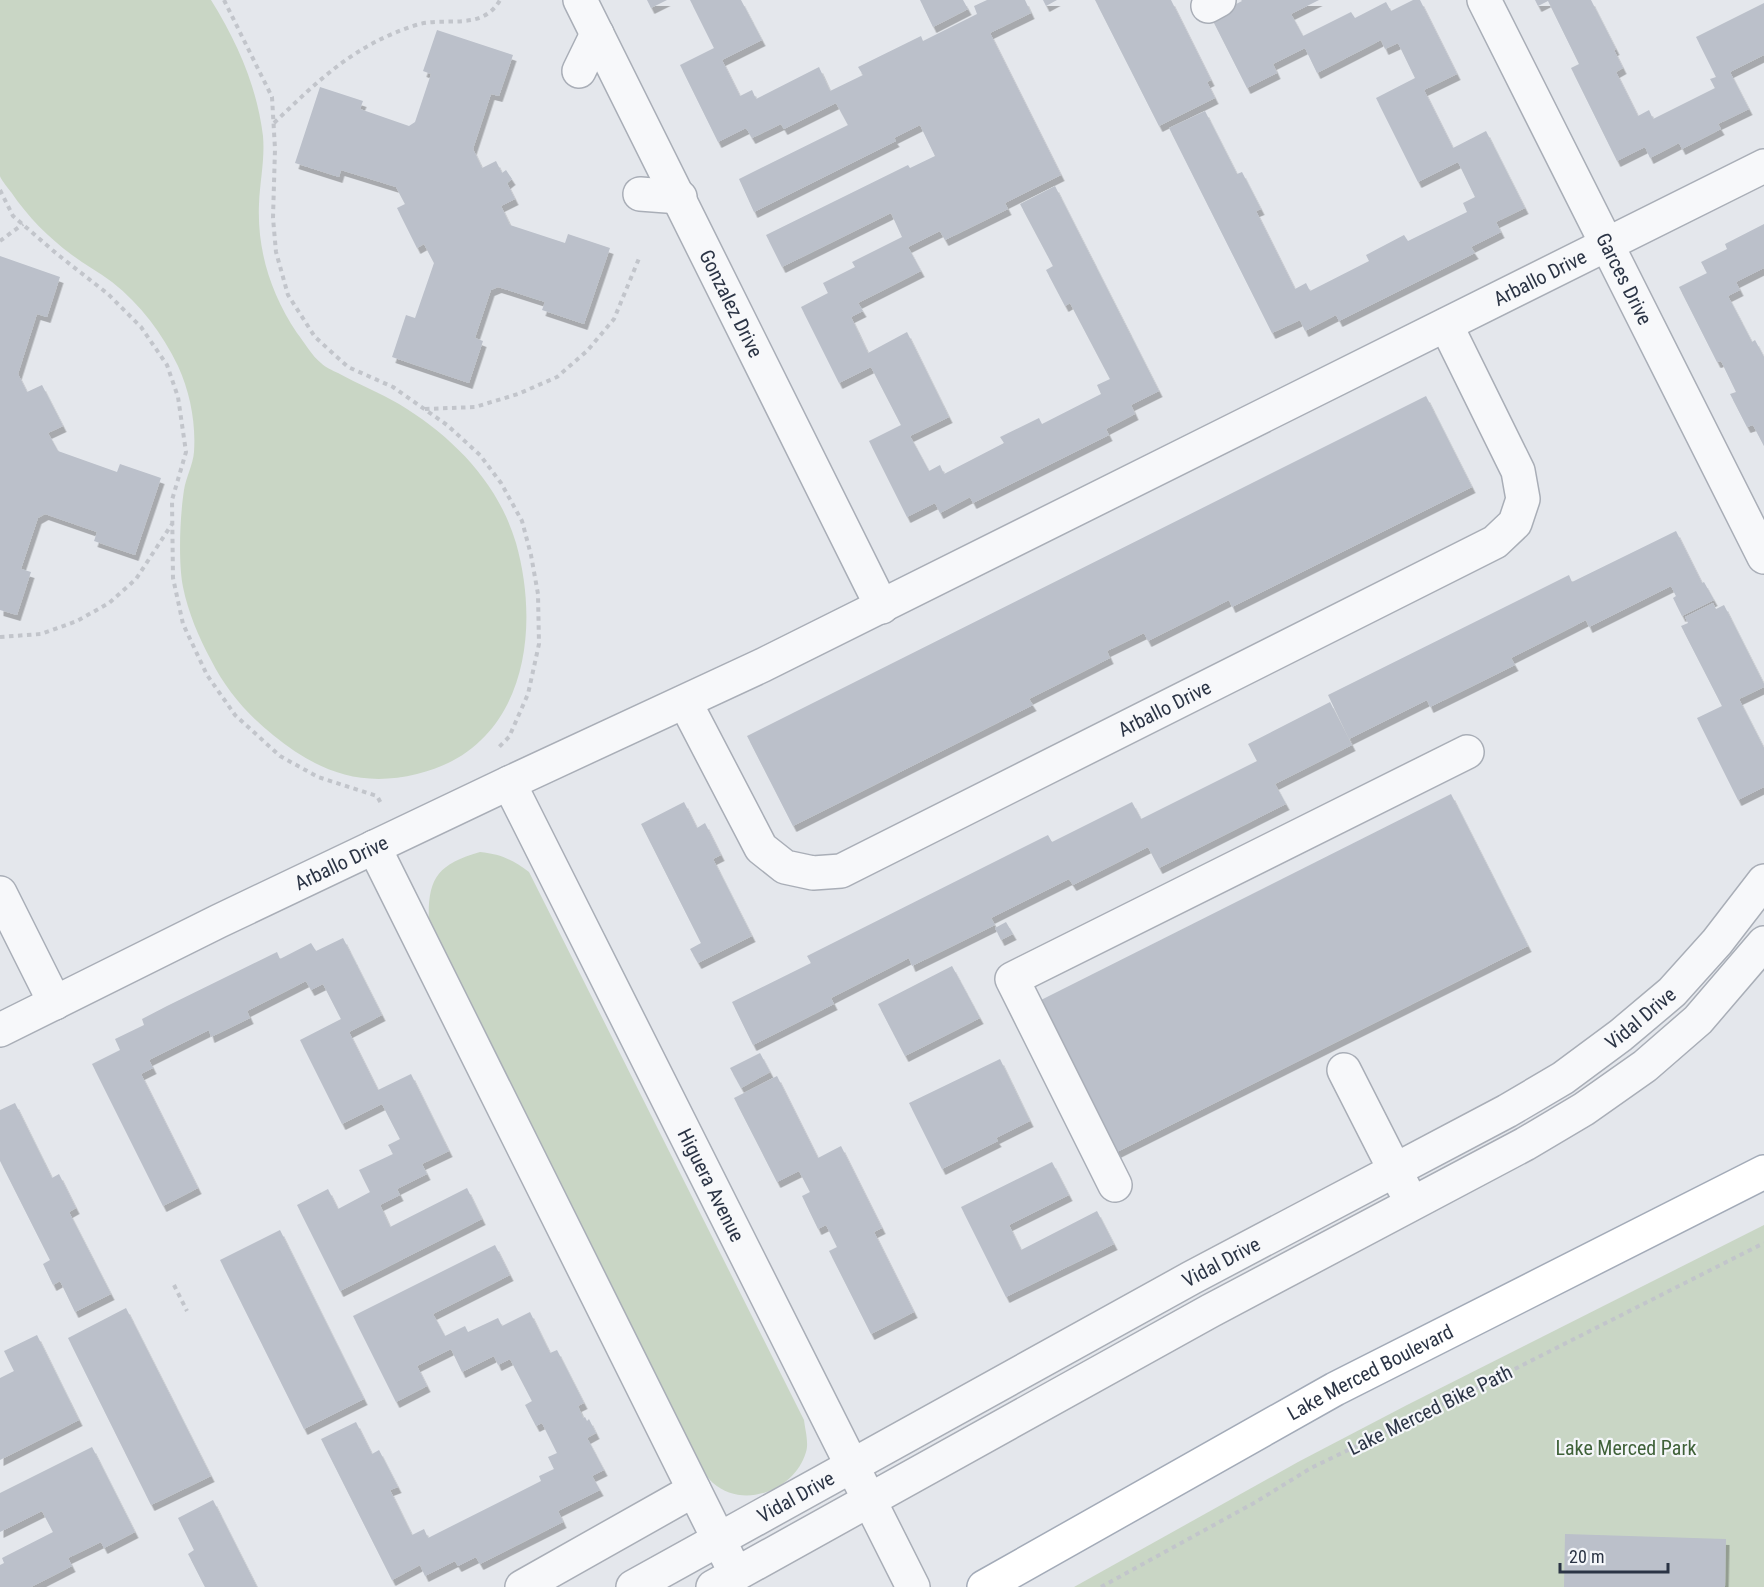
<svg xmlns="http://www.w3.org/2000/svg" width="1764" height="1587" viewBox="0 0 1764 1587" font-family="'Roboto Condensed',sans-serif">
<defs>
<filter id="shadow"><feDropShadow dx="3.5" dy="6" stdDeviation="0" flood-color="#0004"/></filter>
</defs>
<rect width="100%" height="100%" fill="#e4e7ec"/>
<g fill="#c9d6c5">
<path d="M0 0H211C237 42 257 86 263 136 265 159 260 181 259 204 257 251 271 294 297 333 304 342 312 356 321 363 326 368 332 370 338 373 358 384 380 393 399 404 452 436 498 482 516 543 542 635 523 749 417 774 360 788 317 771 273 735 247 714 226 690 211 660 199 638 188 612 183 587 178 561 180 516 184 490 186 477 193 465 194 452 196 423 190 392 178 366 162 333 141 305 112 282 99 272 85 265 72 255 48 237 28 217 11 192 10 191 0 178 0 176 0 167 0 139 0 127 0 85 0 42 0 0Z"/>
<path d="M480 852C501 854 513 860 529 872L804 1420C805 1429 809 1443 806 1452 795 1490 744 1510 713 1483 706 1477 701 1467 696 1460L429 926C427 880 435 865 480 852Z"/>
<polygon points="1764,1225 1764,1587 1074,1587 1298,1462 1407,1405"/>
</g>
<g fill="#bbc0ca" filter="url(#shadow)">
<polygon points="647,0 667,0 651,8"/>
<polygon points="690,0 741,0 762,40 722,60 740,96 752,90 756,99 819,67 830,91 863,75 858,67 921,36 923,41 977,14 974,6 987,0 1025,0 1031,13 990,33 1061,175 1005,203 1008,209 945,240 940,231 908,247 921,271 858,303 863,311 851,317 868,353 907,332 949,417 910,436 929,471 940,465 944,474 1004,443 1000,437 1039,418 1042,424 1101,394 1097,385 1110,379 1070,303 1065,306 1046,270 1053,266 1020,204 1055,186 1159,391 1131,405 1135,414 1106,429 1109,435 973,503 970,497 940,513 935,503 907,517 869,441 901,425 871,367 839,383 801,307 828,293 823,283 855,267 852,262 902,237 891,213 782,267 766,235 908,165 910,168 935,156 920,125 894,138 896,141 754,212 739,179 848,125 836,103 784,129 781,124 752,138 746,128 718,142 680,65 714,48"/>
<polygon points="920,0 963,0 968,9 933,27"/>
<polygon points="1043,0 1057,0 1046,6"/>
<polygon points="1095,0 1171,0 1211,80 1207,82 1215,98 1159,126"/>
<polygon points="1241,0 1319,0 1291,14 1303,36 1351,12 1355,18 1386,2 1391,11 1413,0 1420,0 1457,74 1424,90 1453,148 1486,131 1525,208 1496,222 1501,232 1471,247 1475,253 1339,321 1336,315 1305,331 1300,320 1272,333 1169,128 1205,111 1237,174 1242,172 1261,209 1256,211 1295,289 1306,283 1310,291 1369,261 1366,255 1404,235 1408,241 1467,212 1463,203 1475,197 1458,162 1418,182 1376,98 1415,78 1398,43 1385,49 1381,40 1317,73 1305,48 1273,64 1277,73 1247,88 1211,17 1242,1"/>
<polygon points="1535,0 1591,0 1616,49 1614,50 1623,68 1616,72 1638,116 1649,110 1653,119 1715,88 1710,79 1716,77 1696,37 1764,3 1764,55 1730,72 1749,109 1718,124 1721,129 1682,149 1679,143 1650,158 1645,147 1617,161 1571,68 1579,64 1548,1 1538,6"/>
<polygon points="437,30 513,55 499,96 491,94 473,149 482,168 496,161 502,173 506,170 512,179 507,183 515,199 501,206 510,225 565,243 568,234 610,248 584,324 542,310 545,302 498,287 491,290 475,338 483,341 469,383 392,357 406,315 415,318 434,263 424,244 417,248 397,208 405,204 396,187 341,170 339,177 295,163 320,87 363,101 360,109 409,126 415,122 431,74 423,71"/>
<polygon points="1764,224 1764,268 1736,282 1740,290 1728,296 1752,342 1755,340 1764,357 1764,446 1753,425 1747,427 1730,394 1736,392 1721,361 1717,362 1679,287 1707,273 1701,262 1727,249 1725,244"/>
<polygon points="0,256 60,277 47,317 37,314 18,374 27,392 42,385 63,426 48,433 58,451 117,472 120,464 161,478 135,555 94,541 97,532 45,514 38,518 21,569 31,572 17,615 0,610"/>
<polygon points="1426,396 1472,487 1232,607 1229,600 1148,641 1144,633 1107,651 1110,658 1029,699 1033,705 793,826 747,736"/>
<polygon points="1676,531 1702,583 1704,582 1714,600 1682,616 1673,598 1676,596 1671,586 1589,627 1586,620 1511,658 1515,665 1430,707 1427,700 1349,739 1328,695 1569,575 1572,582"/>
<polygon points="1713,603 1716,609 1724,605 1764,684 1764,687 1739,699 1764,748 1764,787 1738,800 1697,718 1722,706 1681,626 1688,623 1685,617"/>
<polygon points="1330,702 1352,745 1275,784 1286,804 1159,868 1148,847 1073,885 1069,879 991,918 995,925 912,966 909,958 831,998 834,1004 753,1045 732,1002 811,963 807,956 1048,835 1052,842 1132,802 1141,819 1257,761 1248,744"/>
<polygon points="1451,794 1528,946 1117,1152 1041,1000"/>
<polygon points="684,802 697,828 705,823 721,855 713,859 752,936 698,963 690,949 701,943 641,824"/>
<polygon points="1006,922 1013,934 1001,940 995,928"/>
<polygon points="343,938 382,1015 349,1032 378,1090 411,1074 449,1151 422,1164 427,1174 397,1189 400,1195 380,1205 390,1227 467,1188 482,1219 340,1291 297,1205 328,1189 338,1209 370,1192 359,1170 393,1154 388,1145 400,1139 382,1104 342,1124 300,1040 341,1019 323,984 311,990 306,981 247,1011 250,1018 211,1037 209,1030 149,1060 153,1068 141,1074 198,1188 163,1206 92,1064 120,1050 115,1039 144,1025 142,1019 167,1006 277,952 280,959 311,943 316,951"/>
<polygon points="952,966 980,1018 905,1056 878,1004"/>
<polygon points="760,1053 770,1072 741,1088 730,1068"/>
<polygon points="1000,1059 1030,1121 996,1138 998,1141 942,1169 909,1103"/>
<polygon points="777,1076 818,1158 841,1146 882,1228 874,1232 914,1312 871,1334 829,1251 837,1247 826,1225 818,1229 802,1196 810,1192 799,1171 777,1182 734,1098"/>
<polygon points="15,1103 52,1178 59,1174 76,1208 69,1212 111,1294 75,1312 60,1281 53,1285 43,1264 50,1260 0,1161 0,1110"/>
<polygon points="1052,1162 1069,1195 1009,1225 1021,1250 1097,1211 1114,1244 1006,1297 961,1207"/>
<polygon points="280,1230 364,1399 304,1429 220,1260"/>
<polygon points="495,1245 510,1275 433,1314 445,1336 465,1326 468,1332 498,1318 502,1326 530,1312 550,1353 557,1350 584,1403 578,1406 583,1418 585,1417 587,1421 589,1419 596,1433 587,1438 604,1470 592,1476 600,1490 558,1511 563,1522 480,1564 476,1557 458,1566 455,1561 425,1576 420,1565 392,1580 321,1439 356,1422 372,1454 379,1450 398,1487 390,1490 412,1535 424,1529 428,1538 541,1481 539,1476 554,1469 548,1457 557,1453 542,1423 536,1426 525,1405 532,1401 510,1359 498,1365 494,1356 462,1372 451,1349 417,1366 427,1386 396,1402 353,1316"/>
<polygon points="126,1308 211,1476 151,1505 68,1338"/>
<polygon points="37,1335 79,1420 0,1460 0,1378 14,1371 4,1351"/>
<polygon points="92,1447 135,1532 104,1548 101,1542 68,1558 72,1566 31,1587 0,1587 0,1565 4,1563 2,1558 53,1532 42,1511 0,1532 0,1493"/>
<polygon points="213,1500 257,1587 205,1587 188,1554 194,1550 178,1518"/>
<polygon points="1565,1534 1726,1539 1725,1587 1564,1587"/>
</g>
<g fill="none" stroke-linecap="round" stroke-linejoin="round">
<defs>
<g id="minor">
<path id="s1" d="M580 0 882 607"/>
<path id="s2" d="M1484 0 1764 557"/>
<polyline points="1208,6 1219,0"/>
<polyline points="579,71 597,34"/>
<polyline points="640,194 680,197"/>
<path id="s3" d="M685 702 761 848 785 867 813 873 841 871 1495 542 1515 523 1523 499 1518 471 1446 325"/>
<path id="s4" d="M509 783 913 1587"/>
<polyline points="374,847 729,1560"/>
<polyline points="0,893 55,1003"/>
<path id="s5" d="M0 1030 219 921 509 783 763 665 1764 166"/>
<polyline points="1344,1070 1404,1188"/>
<polyline points="1115,1185 1012,979 1467,752"/>
<polyline points="522,1587 694,1490"/>
<path id="s6" d="M633 1587 1191 1278 1507 1111 1563 1078 1621 1035 1672 992 1717 942 1764 881"/>
<polyline points="713,1587 1210,1311 1525,1144 1584,1109 1645,1066 1698,1020 1764,943"/>
</g>
<g id="major">
<path id="s7" d="M984 1587 1335 1389 1764 1172"/>
</g>
</defs>
<use href="#minor" stroke="#a9aeb7" stroke-width="36"/>
<use href="#major" stroke="#a3abb8" stroke-width="36"/>
<g stroke="#c2c5cb" stroke-width="4" stroke-dasharray="4.5 4.5" stroke-linecap="butt">
<polyline points="224,0 272,97 275,149 273,218 276,252 288,295 315,337 348,367 393,387 447,425 480,455 501,483 522,521 531,555 538,594 539,644 528,694 509,737 499,747"/>
<path d="M274 123C320 79 354 45 416 25 445 16 482 32 500 0"/>
<polyline points="0,190 13,216 57,254 108,294 141,327 167,365 178,397 186,452 172,500 173,578 183,624 207,675 235,715 280,756 318,777 377,796 382,805"/>
<polyline points="0,241 23,224"/>
<polyline points="425,409 475,407 518,394 557,377 587,351 614,319 640,256"/>
<polyline points="0,637 41,634 77,621 109,603 136,579 172,524"/>
<polyline points="174,1285 187,1311"/>
<polyline points="1101,1587 1254,1503 1311,1468 1491,1381 1764,1243"/>
</g>
<use href="#minor" stroke="#f7f8fa" stroke-width="33"/>
<use href="#major" stroke="#fff" stroke-width="33"/>
</g>
<g text-anchor="middle" stroke-width="4.5" stroke-linejoin="round" paint-order="stroke">
<g font-size="20" fill="#2b3445" stroke="#f4f6f9">
<text dy="7" stroke="none"><textPath href="#s5" startOffset="1714">Arballo Drive</textPath></text>
<text dy="7" stroke="none"><textPath href="#s2" startOffset="312">Garces Drive</textPath></text>
<text dy="7" stroke="none"><textPath href="#s1" startOffset="339">Gonzalez Drive</textPath></text>
<text dy="7" stroke="none"><textPath href="#s3" startOffset="614">Arballo Drive</textPath></text>
<text dy="7" stroke="none"><textPath href="#s5" startOffset="380">Arballo Drive</textPath></text>
<text dy="7" stroke="none"><textPath href="#s6" startOffset="1158">Vidal Drive</textPath></text>
<text dy="7" stroke="none"><textPath href="#s4" startOffset="450">Higuera Avenue</textPath></text>
<text dy="7" stroke="none"><textPath href="#s6" startOffset="672">Vidal Drive</textPath></text>
<text dy="7" stroke="none"><textPath href="#s7" startOffset="442">Lake Merced Boulevard</textPath></text>
<text transform="translate(1430 1410) rotate(-26)" y="7">Lake Merced Bike Path</text>
<text dy="7" stroke="none"><textPath href="#s6" startOffset="186">Vidal Drive</textPath></text>
</g>
<g font-size="20" fill="#3f6138" stroke="#f4f6f9">
<text x="1626" y="1455">Lake Merced Park</text>
</g>
</g>
<path d="M1560 1563v9h108v-9" fill="none" stroke="#2b3445" stroke-width="3"/>
<text x="1569" y="1563" font-size="18" fill="#2b3445" stroke="#f4f6f9" stroke-width="4.5" paint-order="stroke">20 m</text>
</svg>
